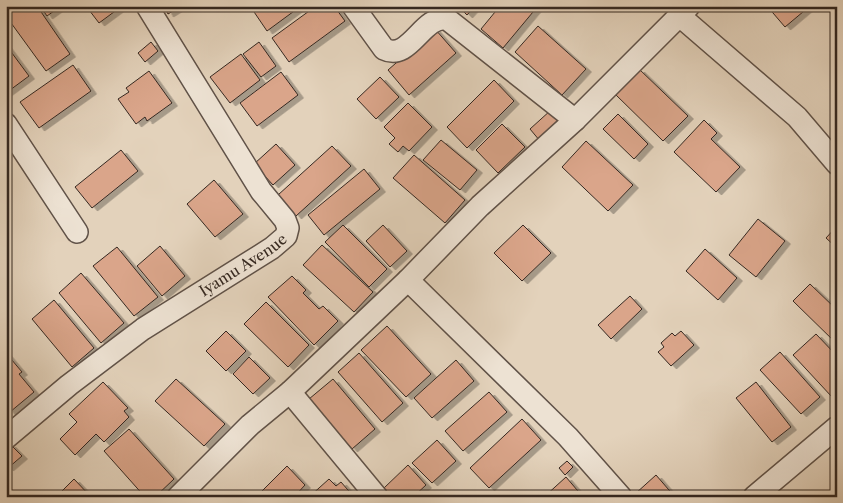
<svg xmlns="http://www.w3.org/2000/svg" width="843" height="503" viewBox="0 0 843 503" font-family="'Libre Caslon Text',serif">
<defs>
<filter id="shadow"><feDropShadow dx="5.5" dy="3" stdDeviation="0" flood-color="#0004"/></filter>
</defs>
<rect width="100%" height="100%" fill="#e3d2bb"/>
<filter id="stains"><feTurbulence type="fractalNoise" baseFrequency=".004" numOctaves="4"/><feColorMatrix values="0 0 0 0 .2 0 0 0 0 .09 0 0 0 0 .02 0 0 0 .5 -.17"/></filter>
<radialGradient id="worn" r=".72"><stop offset=".6" stop-color="#630" stop-opacity="0"/><stop offset="1" stop-color="#630" stop-opacity=".3"/></radialGradient>
<g fill="#daa58a" stroke="#342821" filter="url(#shadow)">
<polygon points="19,6 37,6 70,54 46,71 6,16"/>
<polygon points="40,6 61,6 47,16"/>
<polygon points="86,6 122,6 99,23"/>
<polygon points="164,6 181,6 168,14"/>
<polygon points="250,6 301,6 267,31"/>
<polygon points="316,6 334,6 345,21 289,62 272,38"/>
<polygon points="458,6 475,6 467,15"/>
<polygon points="500,6 538,6 503,48 481,29"/>
<polygon points="767,6 810,6 785,27"/>
<polygon points="538,26 586,69 562,95 515,52"/>
<polygon points="435,29 456,53 409,95 388,70"/>
<polygon points="151,42 158,51 145,62 138,53"/>
<polygon points="259,42 276,66 261,77 243,54"/>
<polygon points="6,45 29,76 6,93"/>
<polygon points="241,54 260,80 230,103 210,77"/>
<polygon points="73,65 91,91 39,128 20,102"/>
<polygon points="639,69 688,116 663,141 615,94"/>
<polygon points="149,71 172,103 147,121 145,117 136,124 118,99 129,92 126,88"/>
<polygon points="281,72 298,95 257,126 240,103"/>
<polygon points="380,77 399,97 376,119 357,99"/>
<polygon points="494,80 514,101 467,148 447,127"/>
<polygon points="408,103 432,127 409,151 403,146 398,152 389,144 395,138 384,127"/>
<polygon points="551,110 561,121 540,141 530,129"/>
<polygon points="618,114 648,144 634,159 603,129"/>
<polygon points="704,120 717,133 711,139 740,167 716,192 674,152"/>
<polygon points="502,124 525,147 498,173 476,150"/>
<polygon points="441,140 477,170 460,190 423,160"/>
<polygon points="586,141 633,185 608,211 562,167"/>
<polygon points="276,144 295,165 273,185 254,164"/>
<polygon points="332,146 351,166 296,216 278,195"/>
<polygon points="121,150 138,171 92,208 75,187"/>
<polygon points="414,155 465,200 445,223 393,178"/>
<polygon points="364,169 380,189 324,235 308,215"/>
<polygon points="214,180 243,214 215,237 187,204"/>
<polygon points="758,219 785,241 756,277 729,255"/>
<polygon points="343,225 387,269 369,287 325,242"/>
<polygon points="383,225 407,251 390,267 366,241"/>
<polygon points="523,225 551,253 522,281 494,253"/>
<polygon points="837,226 837,248 826,238"/>
<polygon points="322,245 373,292 354,312 303,265"/>
<polygon points="160,246 185,276 162,296 137,266"/>
<polygon points="117,247 158,297 134,316 93,266"/>
<polygon points="705,249 737,278 718,300 686,271"/>
<polygon points="81,273 124,323 101,343 59,293"/>
<polygon points="292,276 306,290 303,293 319,309 323,306 338,321 314,345 268,297"/>
<polygon points="810,284 837,310 837,344 793,301"/>
<polygon points="630,296 642,309 611,339 598,325"/>
<polygon points="54,300 94,348 72,367 32,319"/>
<polygon points="266,302 309,345 288,367 244,324"/>
<polygon points="387,326 431,374 406,397 361,350"/>
<polygon points="226,331 246,351 226,371 206,351"/>
<polygon points="681,331 694,345 671,366 658,352 664,347 661,343 672,333 675,336"/>
<polygon points="816,334 837,356 837,393 832,397 793,355"/>
<polygon points="780,352 820,397 801,414 760,370"/>
<polygon points="6,353 22,372 19,374 34,392 10,412 6,407"/>
<polygon points="359,353 403,403 382,422 338,372"/>
<polygon points="249,357 270,378 253,394 233,374"/>
<polygon points="456,360 474,381 432,418 414,398"/>
<polygon points="176,379 225,424 204,446 155,401"/>
<polygon points="333,379 375,429 352,449 309,399"/>
<polygon points="103,382 128,408 124,411 129,417 104,442 96,434 75,455 60,439 77,422 69,414"/>
<polygon points="756,382 791,427 772,442 736,398"/>
<polygon points="489,392 507,412 463,451 445,431"/>
<polygon points="522,419 541,440 489,488 470,468"/>
<polygon points="129,429 174,479 155,497 145,497 104,451"/>
<polygon points="437,440 456,461 432,483 412,463"/>
<polygon points="10,444 22,456 8,468 6,466 6,447"/>
<polygon points="567,461 573,467 565,475 559,468"/>
<polygon points="408,465 426,485 413,497 392,497 384,488"/>
<polygon points="287,466 305,485 294,497 268,497 262,491"/>
<polygon points="656,475 675,497 637,497 635,494"/>
<polygon points="566,477 583,497 544,497"/>
<polygon points="74,479 91,497 56,497"/>
<polygon points="329,479 336,486 341,482 354,497 309,497"/>
</g>
<g fill="none" stroke-linecap="round" stroke-linejoin="round">
<defs>
<g id="minor">
<path d="M353 6 384 49C410 62 422 15 447 19L575 120"/>
<polyline points="681,17 797,117 837,164"/>
<polyline points="6,124 77,232"/>
<polyline points="408,280 568,437 621,497"/>
<polyline points="290,392 377,497"/>
<path id="s1" d="M6 438 69 385 143 329 272 248 286 236 288 228 285 220 261 191 147 6"/>
<polyline points="178,497 250,425 290,392 408,280 480,206 575,120 689,6"/>
<polyline points="754,497 837,427"/>
</g>
</defs>
<use href="#minor" stroke="#605248" stroke-width="24"/>
<use href="#minor" stroke="#ede2d3" stroke-width="21"/>
</g>
<g text-anchor="middle" stroke-width="4" stroke-linejoin="round" paint-order="stroke">
<g font-size="15" fill="#342821" stroke="#ede2d3">
<text dy="5" stroke="none"><textPath href="#s1" startOffset="294">Iyamu Avenue</textPath></text>
</g>
</g>
<rect width="843" height="503" fill="none" stroke="#e3d2bb" stroke-width="25"/>
<rect x="8" y="8" width="828" height="488" fill="none" stroke="#342821" stroke-width="2.5"/>
<rect x="12" y="12" width="818" height="478" fill="none" stroke="#342821"/>
<rect width="100%" height="100%" filter="url(#stains)"/>
<rect width="100%" height="100%" fill="url(#worn)"/>
</svg>
